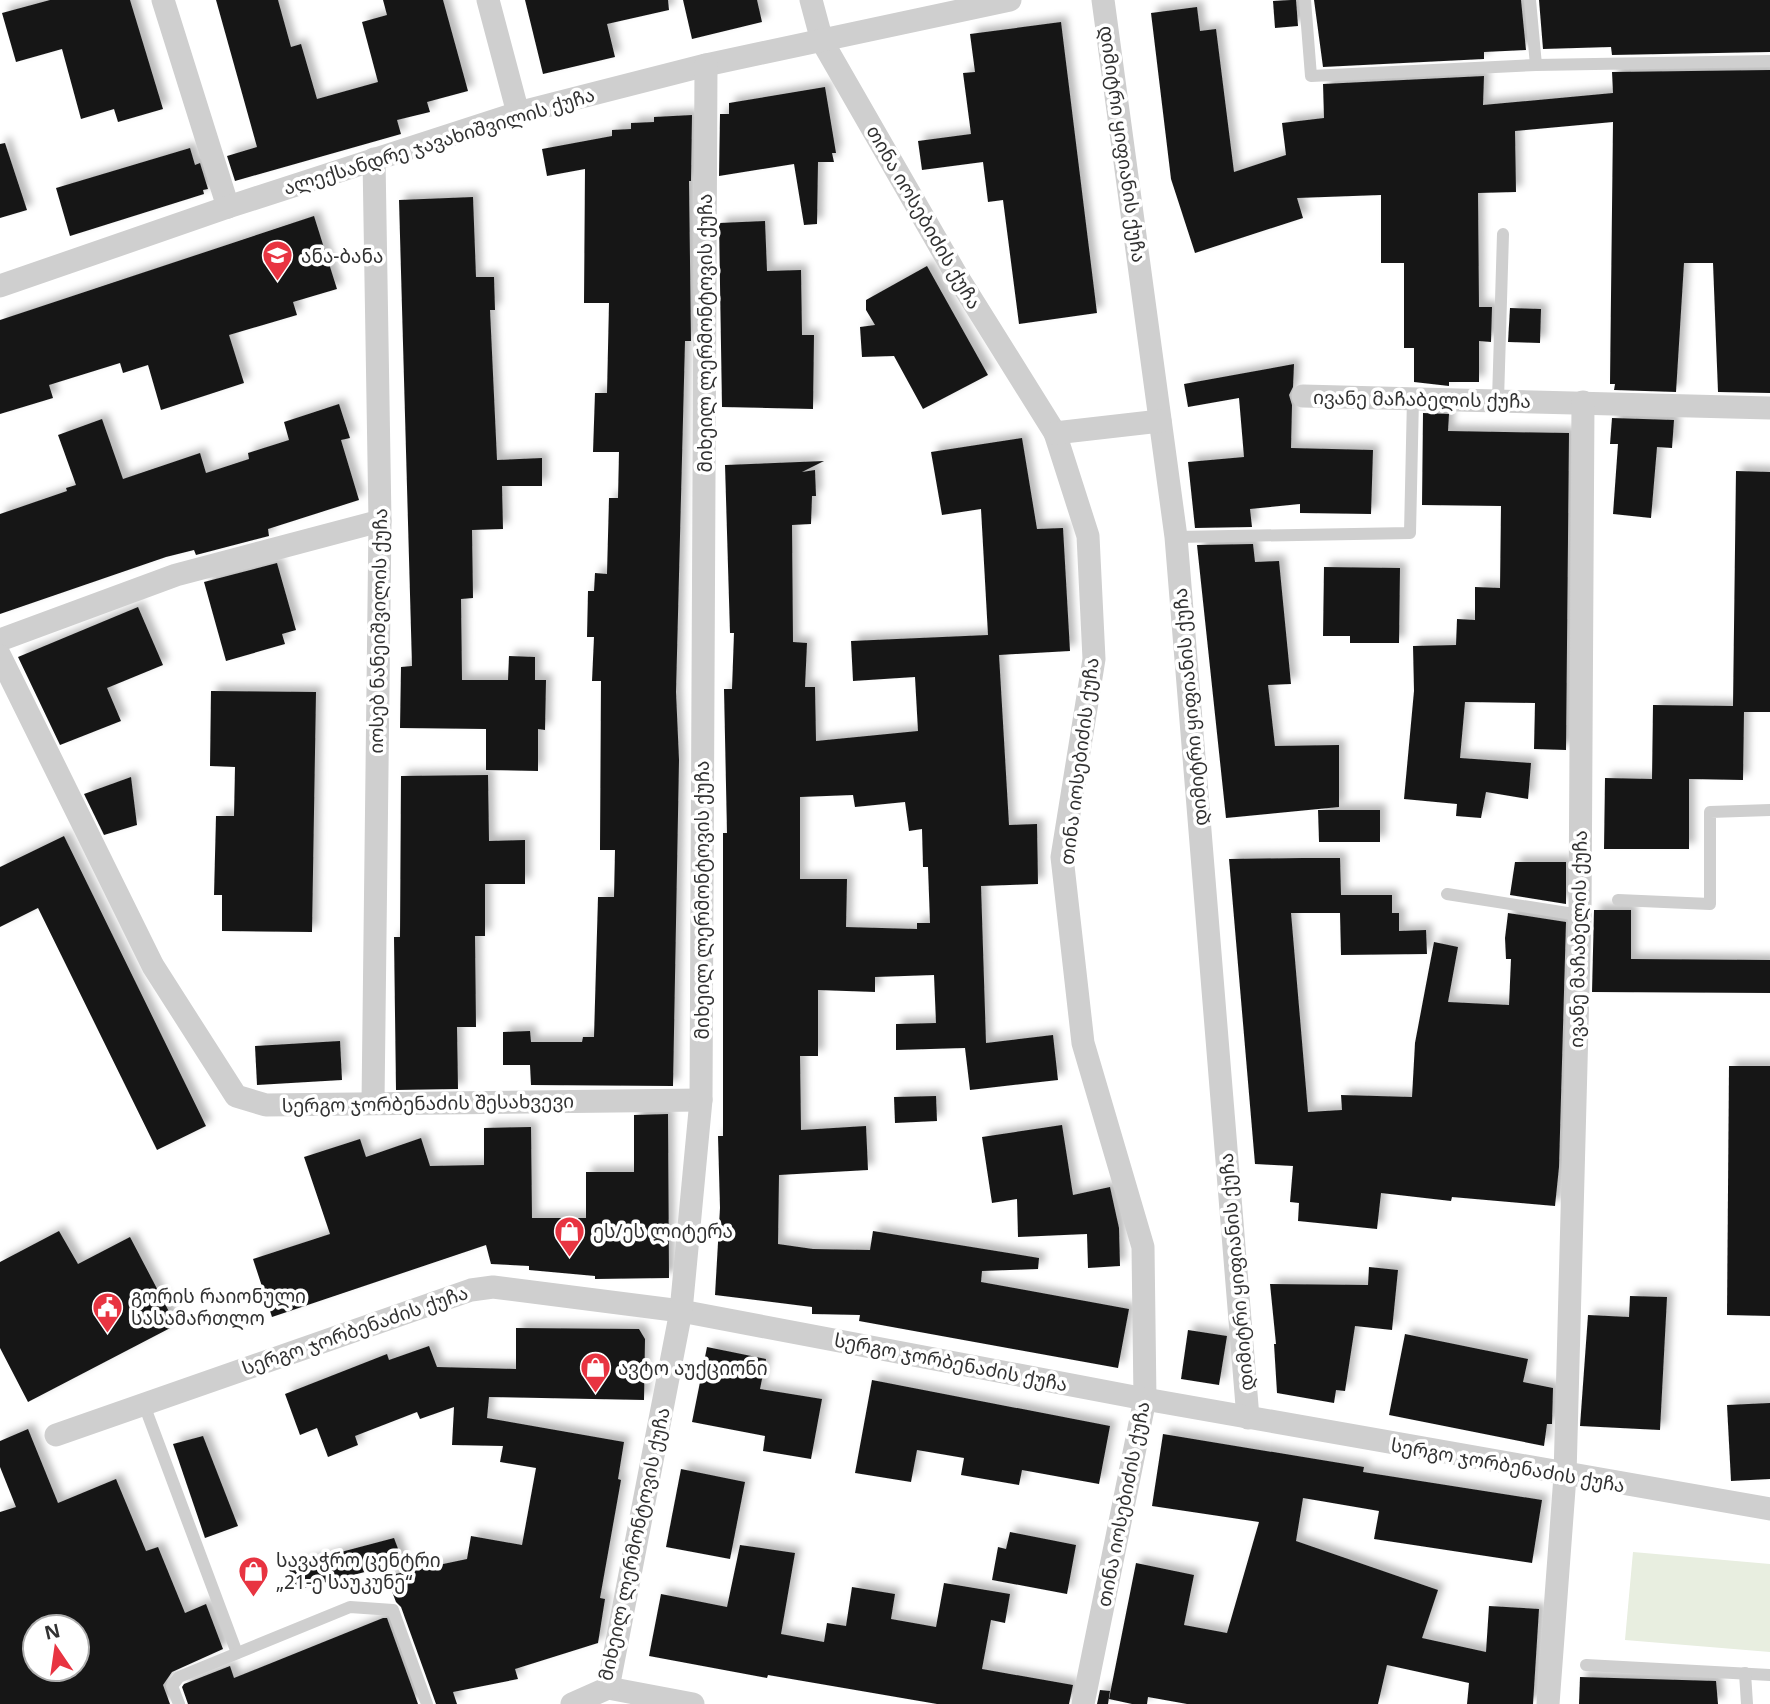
<svg xmlns="http://www.w3.org/2000/svg" width="1770" height="1704" viewBox="0 0 1770 1704" font-family="'Noto Sans','Noto Sans Georgian',sans-serif">
<defs>
<filter id="shadow"><feDropShadow dx="6" dy="-6" stdDeviation="3.5" flood-color="#0004"/></filter>
</defs>
<rect width="100%" height="100%" fill="#fff"/>
<polygon fill="#e8eee0" points="1633,1552 1770,1564 1770,1652 1625,1640"/>
<g fill="#191919" fill-rule="evenodd" filter="url(#shadow)">
<polygon points="50,0 130,0 163,109 118,122 114,109 81,119 62,49 16,62 2,13"/>
<polygon points="216,0 278,0 291,47 301,44 317,99 378,82 362,22 387,15 383,0 443,0 468,91 427,102 430,112 397,120 401,134 235,181 227,156 257,147"/>
<polygon points="525,0 668,0 669,10 607,24 615,57 543,74"/>
<polygon points="683,0 757,0 762,22 692,39"/>
<polygon points="1291,0 1296,0 1298,26 1275,28 1273,1"/>
<polygon points="1314,0 1521,0 1526,50 1484,52 1484,59 1323,67"/>
<polygon points="1539,0 1770,0 1770,52 1612,55 1611,47 1543,49"/>
<polygon points="1197,7 1200,31 1216,29 1234,172 1286,155 1282,123 1324,118 1323,84 1484,76 1483,105 1613,93 1612,72 1770,70 1770,393 1718,392 1713,263 1684,263 1676,392 1614,390 1615,384 1610,384 1613,122 1515,131 1516,192 1478,193 1479,307 1492,307 1491,342 1479,341 1479,382 1449,382 1449,386 1414,382 1414,348 1404,348 1404,263 1381,263 1381,195 1297,198 1303,218 1195,253 1171,179 1151,13"/>
<polygon points="1061,22 1097,313 1019,324 1003,200 988,202 983,162 922,170 918,141 971,134 963,73 975,72 970,34"/>
<polygon points="825,87 836,153 832,153 834,162 818,162 817,224 804,225 794,164 719,176 720,114 729,114 729,103"/>
<polygon points="692,115 691,181 689,181 691,341 685,341 676,692 679,760 673,1086 531,1085 530,1065 503,1065 503,1032 530,1031 531,1042 582,1042 583,1037 594,1037 598,897 614,897 615,850 600,850 601,681 592,681 594,637 587,637 588,591 594,591 595,573 607,574 609,498 618,498 619,452 593,452 595,393 607,393 609,303 584,303 585,169 547,176 542,149 612,136 612,130 631,129 631,123 654,122 654,117"/>
<polygon points="5,143 27,210 0,218 0,144"/>
<polygon points="190,148 195,165 200,163 208,189 203,190 204,194 70,236 56,188"/>
<polygon points="473,197 476,277 494,277 495,310 490,310 497,460 542,458 542,486 502,486 503,529 472,530 473,598 461,599 462,680 508,680 509,656 535,657 535,680 546,680 545,730 538,729 538,771 486,770 486,729 400,728 401,667 412,666 399,200"/>
<polygon points="314,216 337,289 293,302 297,315 229,335 244,383 161,410 148,365 123,373 120,363 49,385 53,398 0,414 0,320"/>
<polygon points="765,221 767,271 801,270 802,335 814,335 813,409 722,407 719,223"/>
<polygon points="927,266 988,375 923,409 894,356 862,357 860,327 875,325 866,310 866,300"/>
<polygon points="1510,308 1541,309 1540,343 1508,342"/>
<polygon points="1294,364 1293,387 1289,395 1292,405 1291,448 1373,450 1371,514 1300,513 1300,504 1250,509 1252,527 1195,528 1188,462 1244,457 1239,398 1188,407 1184,384"/>
<polygon points="339,404 350,438 341,440 359,500 268,529 269,536 196,555 194,550 166,557 0,614 0,514 67,491 66,488 76,485 58,435 102,419 123,479 200,453 206,473 249,459 248,453 289,440 284,422"/>
<polygon points="1423,413 1449,414 1448,431 1569,433 1566,750 1534,749 1535,703 1465,702 1460,758 1531,763 1528,799 1486,792 1481,818 1456,816 1457,804 1404,799 1414,691 1413,646 1456,645 1457,619 1475,620 1475,587 1500,588 1501,506 1422,505"/>
<polygon points="1612,418 1674,420 1672,448 1657,447 1651,518 1613,514 1618,444 1610,444"/>
<path d="M1022 438 1037 529 1063 528 1070 651 999 655 1009 825 1037 824 1038 884 981 886 986 1043 1053 1035 1058 1080 970 1090 965 1048 896 1050V1024L936 1023 934 975 875 977V992L818 990V1056H800L801 1130 866 1126 868 1170 779 1175 778 1244 813 1249 870 1250 873 1231 1039 1258 1038 1269 982 1271 981 1282 1129 1309 1118 1368 859 1321 860 1315 812 1314V1307L715 1295 720 1208 718 1136H723V833H727L724 689H732L734 633H730L725 465 824 461 802 472 815 470 816 496H812L811 524 792 525 793 642 807 643 805 687H815L816 741 918 731 915 677 853 681 851 641 988 635 981 509 942 515 931 452ZM853 795 855 807 905 802 909 831 922 829 923 867H928L930 923H917V929L846 927 847 879H800V797Z"/>
<polygon points="1736,471 1770,472 1770,712 1744,712 1743,780 1689,779 1689,849 1604,849 1605,778 1652,779 1653,705 1733,706"/>
<polygon points="1253,544 1255,562 1279,561 1291,684 1268,685 1275,746 1339,745 1339,807 1226,818 1197,545"/>
<polygon points="277,563 296,630 282,634 285,644 226,661 204,582"/>
<polygon points="1324,567 1400,568 1399,643 1350,643 1350,636 1323,636"/>
<polygon points="138,607 163,665 107,688 121,721 60,745 18,657"/>
<polygon points="211,691 316,692 312,932 222,931 222,895 214,895 216,816 234,816 235,767 210,766"/>
<polygon points="488,775 489,841 525,840 525,884 485,884 485,936 475,936 476,1027 457,1027 458,1089 396,1090 394,937 400,937 401,776"/>
<polygon points="131,777 137,825 104,835 84,794"/>
<polygon points="1318,810 1380,810 1380,842 1319,842"/>
<polygon points="64,836 206,1126 157,1150 38,908 0,927 0,867"/>
<polygon points="1303,858 1340,858 1341,895 1392,895 1392,913 1399,913 1399,931 1426,930 1427,954 1341,955 1340,913 1291,913 1308,1112 1342,1110 1341,1095 1412,1097 1415,1043 1434,942 1458,947 1448,1002 1509,1005 1511,959 1506,959 1505,938 1508,913 1566,922 1559,1167 1555,1206 1452,1197 1451,1201 1381,1193 1377,1229 1298,1221 1299,1203 1290,1202 1293,1166 1255,1164 1229,859"/>
<polygon points="1515,862 1566,862 1566,904 1510,895"/>
<polygon points="1594,910 1631,910 1631,959 1770,960 1770,993 1592,992"/>
<polygon points="340,1041 342,1080 257,1085 255,1046"/>
<polygon points="1729,1066 1770,1066 1770,1316 1727,1315"/>
<polygon points="936,1096 937,1121 895,1123 894,1097"/>
<polygon points="668,1114 669,1278 595,1279 595,1276 529,1270 529,1266 491,1264 486,1245 272,1317 253,1259 330,1234 304,1157 360,1139 366,1157 421,1138 430,1166 484,1165 484,1128 531,1127 532,1218 586,1218 586,1172 634,1172 634,1115"/>
<polygon points="1062,1125 1073,1195 1110,1187 1119,1228 1120,1266 1088,1268 1087,1234 1018,1237 1017,1199 992,1203 982,1137"/>
<polygon points="59,1231 78,1264 130,1237 176,1325 28,1402 0,1348 0,1262"/>
<polygon points="1369,1267 1398,1270 1392,1330 1355,1326 1345,1391 1336,1390 1334,1403 1277,1393 1274,1344 1276,1344 1270,1284 1368,1285"/>
<polygon points="1630,1296 1667,1297 1660,1430 1580,1426 1588,1315 1629,1317"/>
<polygon points="516,1328 639,1329 645,1339 644,1400 489,1397 487,1418 624,1442 618,1479 621,1480 600,1598 605,1599 598,1643 515,1669 518,1679 453,1692 457,1704 436,1704 401,1607 396,1602 386,1576 467,1559 471,1536 522,1545 536,1468 500,1462 503,1446 452,1445 454,1407 420,1419 417,1412 355,1436 358,1445 328,1457 317,1428 300,1435 285,1394 387,1354 389,1360 429,1346 437,1367 516,1369"/>
<polygon points="1188,1330 1227,1336 1219,1385 1181,1379"/>
<polygon points="1405,1334 1528,1359 1523,1382 1553,1388 1552,1424 1547,1424 1544,1446 1389,1415"/>
<polygon points="707,1347 766,1359 760,1389 822,1399 811,1459 763,1451 765,1436 692,1422"/>
<polygon points="872,1380 1110,1426 1099,1484 1022,1470 1019,1485 961,1475 964,1458 917,1450 911,1482 855,1473"/>
<polygon points="1770,1403 1770,1479 1731,1481 1727,1405"/>
<path d="M28 1429 58 1503 116 1479 146 1551 158 1547 185 1613 206 1604 223 1649 172 1672 163 1685 170 1704H0V1512L16 1507 0 1467V1441ZM35 1627H77V1669H35Z"/>
<polygon points="1163,1434 1364,1467 1363,1472 1542,1500 1532,1563 1374,1539 1379,1511 1303,1498 1296,1541 1438,1590 1422,1638 1486,1652 1489,1606 1539,1609 1533,1704 1467,1704 1469,1683 1387,1665 1378,1704 1187,1704 1148,1697 1147,1704 1132,1704 1109,1699 1136,1563 1194,1575 1184,1625 1227,1633 1259,1522 1152,1506"/>
<polygon points="203,1436 238,1526 205,1538 173,1444"/>
<polygon points="681,1469 745,1482 730,1559 666,1547"/>
<polygon points="1010,1532 1076,1545 1067,1594 992,1580 998,1547 1006,1549"/>
<polygon points="394,1538 403,1562 296,1590 288,1566"/>
<polygon points="740,1545 795,1553 781,1634 824,1642 827,1623 846,1626 852,1587 895,1594 891,1619 936,1627 944,1583 1010,1594 1005,1623 991,1620 982,1669 1073,1685 1069,1704 937,1704 768,1675 767,1678 649,1656 661,1594 727,1607"/>
<polygon points="383,1618 387,1618 418,1704 188,1704 182,1687 184,1684 230,1666 234,1678"/>
<polygon points="1580,1677 1716,1681 1718,1704 1579,1704"/>
<polygon points="1100,1690 1110,1691 1108,1704 1097,1704"/>
</g>
<g fill="none" stroke-linecap="round" stroke-linejoin="round">
<g stroke="#cfcfcf" stroke-width="12">
<polyline points="1305,0 1311,76 1536,65"/>
<polyline points="1530,0 1536,65 1770,61"/>
<polyline points="1498,400 1503,234"/>
<polyline points="1176,537 1410,533 1413,398"/>
<polyline points="1447,894 1580,915"/>
<polyline points="1618,900 1710,904 1710,812 1770,810"/>
<polyline points="143,1402 237,1653"/>
<polyline points="1586,1665 1770,1675"/>
<polyline points="1745,1673 1747,1704"/>
<polyline points="179,1704 172,1686 179,1677 350,1607 393,1610 427,1704"/>
</g>
<g stroke="#cfcfcf" stroke-width="23">
<polyline points="163,0 228,207"/>
<polyline points="488,0 518,113"/>
<polyline points="811,0 822,41 957,276 1055,433 1088,536 1094,659 1062,857 1083,1043 1143,1247 1145,1399 1083,1704"/>
<polyline points="1103,0 1176,537 1248,1418"/>
<polyline points="0,286 228,207 518,113 706,65 1010,0"/>
<polyline points="1303,396 1770,408"/>
<polyline points="1055,433 1160,421"/>
<polyline points="0,640 176,575 380,521"/>
<polyline points="0,656 153,966 236,1096 266,1105 701,1100"/>
<polyline points="373,1103 380,521 374,159"/>
<polyline points="56,1435 471,1290 493,1287 681,1311 1145,1399 1770,1509"/>
<polyline points="608,1688 693,1704"/>
<polyline points="572,1704 608,1688 681,1311 701,1100 706,65"/>
<polyline points="1548,1704 1565,1476 1580,915 1583,402"/>
</g>
</g>
<defs>
<symbol id="school-pin" viewBox="-11 -11 22 30"><path d="M0 17L-7.5 6A9.5 9.5 0 1 1 7.5 6Z" fill="#e83441" stroke="#fff"/><path d="M0-5L7-2L0 1L-7-2ZM-4 1L0 2.5L4 1V4Q0 6-4 4Z" fill="#fff"/></symbol>
<symbol id="shop-pin" viewBox="-11 -11 22 30"><path d="M0 17L-7.5 6A9.5 9.5 0 1 1 7.5 6Z" fill="#e83441" stroke="#fff"/><path d="M-5-2.5h2.3a2.7 3.5 0 0 1 5.4 0H5L5.5 6h-11ZM-1.5-2.5h3a1.5 2.3 0 0 0-3 0Z" fill="#fff"/></symbol>
<symbol id="civic-pin" viewBox="-11 -11 22 30"><path d="M0 17L-7.5 6A9.5 9.5 0 1 1 7.5 6Z" fill="#e83441" stroke="#fff"/><path d="M-.6-6.5H3V-4.5H.6V-3L4-1V1h2V6H-6V1h2V-1L-.6-3ZM-1.2 2.5V6h2.4V2.5Z" fill="#fff"/></symbol>
</defs>
<g fill-rule="evenodd">
<use href="#school-pin" x="260" y="238" width="35" height="47"/>
<use href="#shop-pin" x="552" y="1214" width="35" height="47"/>
<use href="#civic-pin" x="90" y="1290" width="35" height="47"/>
<use href="#shop-pin" x="578" y="1350" width="35" height="47"/>
<use href="#shop-pin" x="236" y="1554" width="35" height="47"/>
</g>
<g text-anchor="middle" stroke-width="7" stroke-linejoin="round" paint-order="stroke">
<g font-size="19" fill="#323232" stroke="#fff">
<text transform="translate(439 141) rotate(-17)" y="7">ალექსანდრე ჯავახიშვილის ქუჩა</text>
<text transform="translate(1123 144) rotate(82)" y="7">დიმიტრი ყიფიანის ქუჩა</text>
<text transform="translate(924 217) rotate(60)" y="7">თინა იოსებიძის ქუჩა</text>
<text transform="translate(705 333) rotate(-90)" y="7">მიხეილ ლერმონტოვის ქუჩა</text>
<text transform="translate(1422 399) rotate(1)" y="7">ივანე მაჩაბელის ქუჩა</text>
<text transform="translate(378 631) rotate(-89)" y="7">იოსებ ნანეიშვილის ქუჩა</text>
<text transform="translate(1190 707) rotate(-95)" y="7">დიმიტრი ყიფიანის ქუჩა</text>
<text transform="translate(1079 761) rotate(-83)" y="7">თინა იოსებიძის ქუჩა</text>
<text transform="translate(702 900) rotate(-90)" y="7">მიხეილ ლერმონტოვის ქუჩა</text>
<text transform="translate(1578 939) rotate(-89)" y="7">ივანე მაჩაბელის ქუჩა</text>
<text transform="translate(428 1103) rotate(-1)" y="7">სერგო ჯორბენაძის შესახვევი</text>
<text transform="translate(1236 1272) rotate(-95)" y="7">დიმიტრი ყიფიანის ქუჩა</text>
<text transform="translate(355 1330) rotate(-19)" y="7">სერგო ჯორბენაძის ქუჩა</text>
<text transform="translate(951 1362) rotate(11)" y="7">სერგო ჯორბენაძის ქუჩა</text>
<text transform="translate(1508 1465) rotate(10)" y="7">სერგო ჯორბენაძის ქუჩა</text>
<text transform="translate(1123 1504) rotate(-79)" y="7">თინა იოსებიძის ქუჩა</text>
<text transform="translate(634 1544) rotate(-78)" y="7">მიხეილ ლერმონტოვის ქუჩა</text>
</g>
<g font-size="19" fill="#323232" stroke="#fff" text-anchor="start">
<text x="301" y="263">ანა-ბანა</text>
<text x="593" y="1238">ეს/ეს ლიტერა</text>
<text x="131" y="1303">გორის რაიონული<tspan x="131" dy="22">სასამართლო</tspan></text>
<text x="618" y="1375">ავტო აუქციონი</text>
<text x="276" y="1567">სავაჭრო ცენტრი<tspan x="276" dy="22">„21-ე საუკუნე“</tspan></text>
</g>
</g>
<g transform="translate(56 1648) rotate(347)"><circle r="33" fill="#ffffff" stroke="#adadad" stroke-width="2"/>
<path d="M0-5L12 26L0 18L-12 26Z" fill="#e83441"/>
<text y="-10" font-size="19" font-weight="bold" text-anchor="middle" fill="#323232">N</text>
</g>
</svg>
